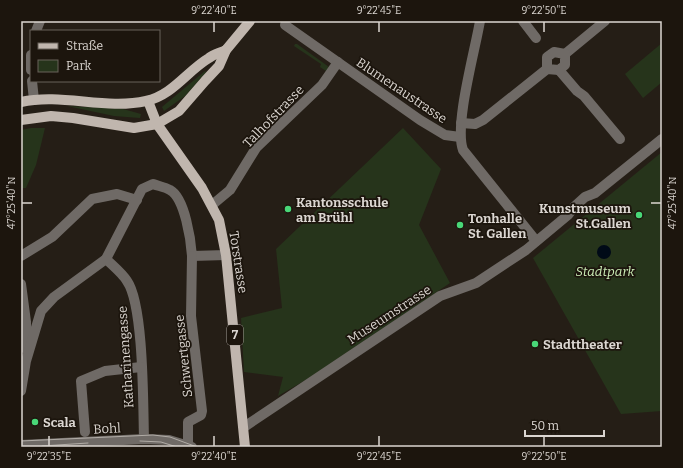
<svg xmlns="http://www.w3.org/2000/svg" width="683" height="468" viewBox="0 0 683 468" font-family="Bitter,serif">
<rect width="100%" height="100%" fill="#251e16"/>
<g fill="#26341b">
<polygon points="662,43 662,82 643,98 625,74"/>
<polygon points="295,44 297,44 329,67 326,71 320,67 321,64 294,46"/>
<polygon points="205,71 206,72 185,96 164,111 162,107"/>
<polygon points="67,106 123,109 141,114 140,118 114,116"/>
<polygon points="31,128 45,128 36,165 26,188 21,188 21,130"/>
<polygon points="403,128 441,169 419,225 450,283 309,378 278,396 283,377 244,372 241,318 282,308 276,249"/>
<polygon points="662,152 662,411 621,414 533,258"/>
</g>
<circle fill="#000a17" cx="604" cy="252" r="7"/>
<g fill="none" stroke-linecap="round" stroke-linejoin="round">
<g stroke="#6f6a66" stroke-width="10">
<path d="M480 21C475 51 454 125 463 150L536 241"/>
<polyline points="523,21 536,38"/>
<polyline points="285,25 420,120 445,135 460,137"/>
<polyline points="36,31 40,21"/>
<polyline points="565,54 605,21"/>
<polyline points="31,55 31,70"/>
<polyline points="559,70 577,91 584,96 620,139"/>
<polyline points="32,81 34,100"/>
<polyline points="461,123 475,124 483,120 547,69 559,70 565,65 565,54 554,52 547,57 547,69"/>
<polyline points="212,205 230,190 256,148 322,85 338,62"/>
<polyline points="21,256 52,237 92,199 117,194 137,200"/>
<path d="M106 259C113 266 122 273 127 281 144 305 143 406 144 439"/>
<polyline points="21,284 26,322 26,349"/>
<path d="M21 391 26 361 41 311 54 297 106 259 142 189 153 184C158 186 165 187 170 190 185 198 191 241 192 256L226 255"/>
<polyline points="244,427 440,296 476,283 526,250 568,215 574,207 585,197 595,193 662,139"/>
<polyline points="85,432 81,381 105,371 141,367"/>
<polyline points="21,445 144,439 169,440 192,447"/>
<polyline points="188,446 188,422 201,415 202,411 191,316 192,256"/>
</g>
<g stroke="#c0b6ae" stroke-width="10">
<polyline points="148,101 157,124 202,188 219,220 226,255 245,447"/>
<path d="M21 102C62 93 105 110 146 101 173 95 187 71 209 58 214 54 220 53 226 50"/>
<polyline points="21,120 51,116 73,118 134,128 157,124 179,111 205,81 219,66 226,50 250,21"/>
</g>
<g stroke="#b1aca6" stroke-width="1">
<polyline points="21,441 153,435 170,437 197,447"/>
<polyline points="140,441 161,442 177,447"/>
<polyline points="42,446 88,443"/>
</g>
</g>
<path fill="none" stroke="#dbd6d1" stroke-width="1.5" d="M214 22V32M379 22V32M544 22V32M22 203H32M651 203H661M49 436V446M214 436V446M379 436V446M544 436V446"/>
<g fill="#49d778" stroke="#1c150d" stroke-width="1.5">
<circle cx="288" cy="209" r="4"/>
<circle cx="639" cy="215" r="4"/>
<circle cx="460" cy="225" r="4"/>
<circle cx="535" cy="344" r="4"/>
<circle cx="35" cy="422" r="4"/>
</g>
<g text-anchor="middle" stroke-width="3.5" stroke-linejoin="round" paint-order="stroke">
<rect fill="#1c150d" stroke="#a29c96" stroke-width="1" x="227" y="325" width="16" height="20" rx="3"/>
<g font-size="12" font-weight="bold" fill="#dbd6d1">
<text x="235" y="339">7</text>
</g>
<g font-size="13" fill="#dbd6d1" stroke="#1c150d">
<text transform="translate(402 90) rotate(34)" y="5">Blumenaustrasse</text>
<text transform="translate(273 116) rotate(-46)" y="5">Talhofstrasse</text>
<text transform="translate(239 262) rotate(81)" y="5">Torstrasse</text>
<text transform="translate(389 314) rotate(-33)" y="5">Museumstrasse</text>
<text transform="translate(183 356) rotate(-96)" y="5">Schwertgasse</text>
<text transform="translate(125 357) rotate(-94)" y="5">Katharinengasse</text>
<text transform="translate(107 428) rotate(-3)" y="5">Bohl</text>
</g>
<g font-size="13" font-weight="bold" fill="#dbd6d1" stroke="#1c150d" text-anchor="start">
<text x="296" y="207">Kantonsschule<tspan x="296" dy="15">am Brühl</tspan></text>
<text x="631" y="213" text-anchor="end">Kunstmuseum<tspan x="631" dy="15">St.Gallen</tspan></text>
<text x="468" y="223">Tonhalle<tspan x="468" dy="15">St. Gallen</tspan></text>
<text x="543" y="349">Stadttheater</text>
<text x="43" y="427">Scala</text>
</g>
<g font-size="13" font-style="italic" fill="#cbedb6" stroke="#1c150d">
<text x="605" y="276">Stadtpark</text>
</g>
</g>
<rect width="683" height="468" fill="none" stroke="#1c150d" stroke-width="44"/>
<rect x="30" y="30" width="130" height="52" fill="#1c150d" stroke="#68625b"/>
<rect x="38" y="43" width="20" height="6" fill="#c0b6ae" stroke="#68625b"/>
<text x="66" y="50" font-size="12" fill="#dbd6d1">Straße</text>
<rect x="38" y="60" width="20" height="12" fill="#26341b" stroke="#68625b"/>
<text x="66" y="70" font-size="12" fill="#dbd6d1">Park</text>
<path d="M525 430v6h79v-6" fill="none" stroke="#dbd6d1" stroke-width="2"/>
<text x="531" y="430" font-size="12" fill="#dbd6d1" stroke="#1c150d" stroke-width="3" paint-order="stroke">50 m</text>
<rect x="22" y="22" width="639" height="424" fill="none" stroke="#dbd6d1" stroke-width="1.5"/>
<g font-size="10" text-anchor="middle" fill="#dbd6d1">
<text x="214" y="14">9°22'40"E</text>
<text x="379" y="14">9°22'45"E</text>
<text x="544" y="14">9°22'50"E</text>
<text transform="translate(11 203) rotate(-90)" y="4">47°25'40"N</text>
<text transform="translate(672 203) rotate(-90)" y="4">47°25'40"N</text>
<text x="49" y="460">9°22'35"E</text>
<text x="214" y="460">9°22'40"E</text>
<text x="379" y="460">9°22'45"E</text>
<text x="544" y="460">9°22'50"E</text>
</g>
</svg>
